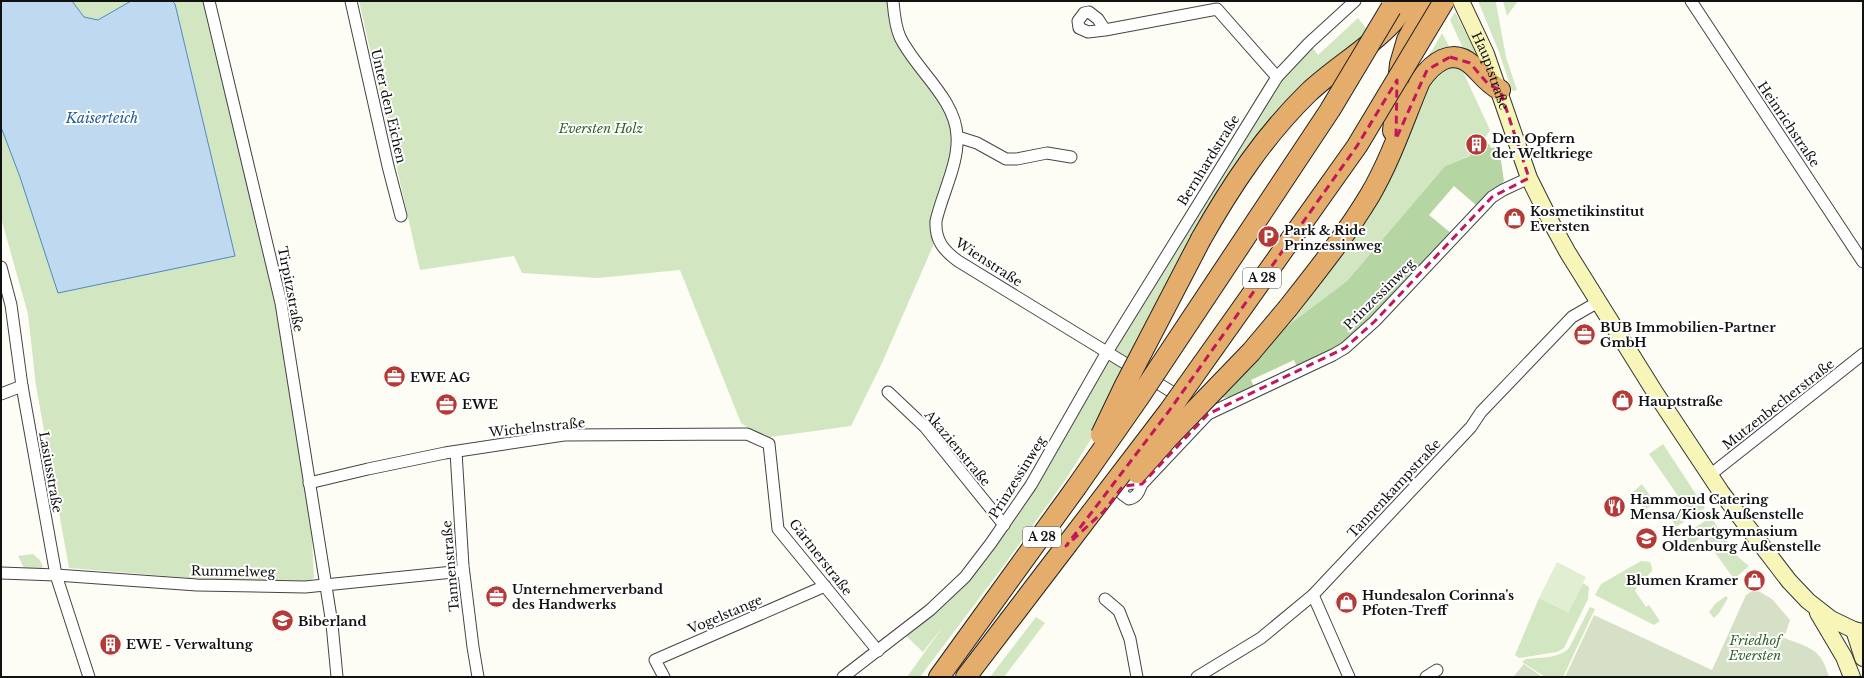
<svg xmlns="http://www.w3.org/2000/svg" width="1864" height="678" viewBox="0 0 1864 678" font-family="'Libre Baskerville',serif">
<rect width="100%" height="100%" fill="#fefdf5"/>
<g fill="#d2e6c1">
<polygon points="72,1 131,1 98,20 84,17"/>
<polygon points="172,1 209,1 275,272 309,483 314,578 309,581 202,579 69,568 36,386 28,314 1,218 1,127 20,177 235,256 175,4"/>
<polygon points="359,1 893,1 895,21 957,128 933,246 882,363 851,426 763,438 741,423 680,270 598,278 522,273 514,256 420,270"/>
<polygon points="1478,1 1495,1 1496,3 1506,57 1517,90 1512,91 1499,52"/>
<polygon points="1503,1 1518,1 1507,16"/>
<polygon points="1455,12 1482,65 1466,55 1450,20"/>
<polygon points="1358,18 1372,36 1270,134 1125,385 1066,479 1005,564 920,677 907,677 944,625 923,652 902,632 991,543 1245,127 1309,43 1318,55"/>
<polygon points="1442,33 1451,50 1422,68"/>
<path d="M1459 63 1490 130 1485 138 1476 136C1466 140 1466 147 1469 156L1445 166 1347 281 1282 330 1428 77Z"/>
<polygon points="1663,444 1705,508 1676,527 1670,517 1685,506 1649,454"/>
<polygon points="1642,484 1655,503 1645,510 1633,492"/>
<polygon points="1711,517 1737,556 1749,566 1734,579 1703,536 1689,546 1682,536"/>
<polygon points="33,554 40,560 43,567 40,569 24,568 18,556"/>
<polygon points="1641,561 1650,562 1652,567 1652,571 1637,587 1635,591 1646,607 1649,605 1660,621 1654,625 1595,595 1601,584"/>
<polygon points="1583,583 1589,587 1588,599 1564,648 1557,652 1519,658 1515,655 1539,598 1568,612"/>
<polygon points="1726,596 1728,598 1719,613 1714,618 1709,612 1715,604"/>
<path d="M1590 607 1595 609 1563 677H1545L1522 662 1526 659C1541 657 1558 659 1569 648Z"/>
<polygon points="1036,617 1045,623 1004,677 990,677"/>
</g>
<polygon fill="#b5d5a2" points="1489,144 1491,148 1495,147 1501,161 1504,181 1477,206 1454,186 1429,215 1452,234 1361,331 1343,346 1297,367 1294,360 1251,380 1254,387 1231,397 1221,398 1282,330 1347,281 1445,166 1470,156 1468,152"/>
<g fill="#d6e0c7">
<path d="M1755 589 1772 599 1790 620 1784 638C1810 648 1821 648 1829 677H1565L1594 615 1712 670 1746 595Z"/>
<polygon points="1524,664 1542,677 1513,677"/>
</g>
<polygon fill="#e2eed2" points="1557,562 1586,577 1568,612 1539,598"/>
<polygon fill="#bfdaf0" stroke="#4d89c0" points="1,1 72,1 84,17 98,20 131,1 172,1 175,4 235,256 58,293 20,177 1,127"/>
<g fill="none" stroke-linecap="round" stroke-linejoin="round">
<defs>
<g id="street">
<polyline points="209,1 281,303 332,624 337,677"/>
<polyline points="351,1 388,166 401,216"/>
<path d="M893 1C894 12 895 26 900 37 915 69 956 99 957 136 959 163 942 194 936 221 935 240 943 250 958 261L1208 414"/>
<polyline points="1691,1 1863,262"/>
<polyline points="1105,30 1098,19 1089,12 1084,13 1078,21 1079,28 1088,32 1105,30 1217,9 1277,77"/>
<polyline points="958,137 977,143 1006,159 1017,159 1047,153 1071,157"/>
<polyline points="1,267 11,305 22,386 56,575 89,677"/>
<polyline points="888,392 925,427 1004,525"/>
<polyline points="1,394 22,386"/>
<polyline points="456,452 463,566 473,647 478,677"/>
<polyline points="1710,475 1863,354"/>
<polyline points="309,483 368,469 445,453 564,435 747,434 769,444 778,529 878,651"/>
<path d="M1142 484C1139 491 1138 497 1129 499L1122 494 1123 488 1125 485 1132 483 1142 484 1208 414 1333 355 1345 348 1375 321 1492 197 1503 190 1529 178"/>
<polyline points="1,573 56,575 197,585 305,587 463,571"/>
<polyline points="1313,595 1349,677"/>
<polyline points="1105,599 1119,611 1130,639 1137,677"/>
<polyline points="664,677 655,660 825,586"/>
<polyline points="843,677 930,610 965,577 991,543 1031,485 1107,352 1277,77 1309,43 1355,1"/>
<polyline points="1197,677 1261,638 1313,595 1471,427 1481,412 1572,317 1598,302"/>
<polyline points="1426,677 1437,670"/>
</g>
<g id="secondary">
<path id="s1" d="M1461 1 1486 54 1529 178 1552 224 1568 253 1656 394 1721 492 1789 581 1808 601 1831 619 1854 630 1863 632"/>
<polyline points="1818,613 1844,657 1852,677"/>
<polyline points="1854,630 1863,658"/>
</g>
<g id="highway">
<polyline points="1393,131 1400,64 1407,40 1428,1"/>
<path d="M1201 239C1231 186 1264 136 1308 93 1334 68 1367 50 1392 23 1398 16 1403 8 1408 1"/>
<path d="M1288 308C1317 271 1346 235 1370 195 1391 159 1404 119 1420 81 1432 63 1452 47 1472 65 1483 75 1486 82 1500 90"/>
<polyline points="939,677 1075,489"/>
<polyline points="966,677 1066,546"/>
</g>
</defs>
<use href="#street" stroke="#444" stroke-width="13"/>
<use href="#secondary" stroke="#333" stroke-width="18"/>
<use href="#highway" stroke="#222" stroke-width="22"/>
<use href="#street" stroke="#fff" stroke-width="11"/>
<use href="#secondary" stroke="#f7f5b8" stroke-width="16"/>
<use href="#highway" stroke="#e5ad6c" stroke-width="20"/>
<defs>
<g id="highway-bridge">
<polyline points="1101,435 1125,385 1201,239"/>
<polyline points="1137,473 1168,438 1251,352 1288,308"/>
<polyline points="1075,489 1140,396 1330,110 1391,8"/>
<polyline points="1066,546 1169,411 1357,146 1444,1"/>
</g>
</defs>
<use href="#highway-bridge" stroke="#222" stroke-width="22" stroke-linecap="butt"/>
<use href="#highway-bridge" stroke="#e5ad6c" stroke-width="20"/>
</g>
<path fill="none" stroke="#c2185b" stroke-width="3" stroke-dasharray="8 5" stroke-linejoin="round" d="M1450 57 1470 63 1488 84 1500 90 1529 178 1492 197 1375 321 1345 348 1208 414 1142 484 1123 486 1104 511 1066 546 1169 411 1357 146 1397 80 1396 139 1427 70Z"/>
<defs>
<symbol id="building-disc" viewBox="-11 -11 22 22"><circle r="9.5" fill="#b33a36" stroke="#fff"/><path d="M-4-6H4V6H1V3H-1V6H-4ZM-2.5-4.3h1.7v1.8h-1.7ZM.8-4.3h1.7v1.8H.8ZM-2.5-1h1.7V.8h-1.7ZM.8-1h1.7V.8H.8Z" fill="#fff"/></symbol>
<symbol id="shop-disc" viewBox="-11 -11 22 22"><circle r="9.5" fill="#b33a36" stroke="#fff"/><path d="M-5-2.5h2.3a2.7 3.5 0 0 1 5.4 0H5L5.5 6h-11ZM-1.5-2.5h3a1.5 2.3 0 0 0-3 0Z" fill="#fff"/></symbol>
<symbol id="parking-disc" viewBox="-11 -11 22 22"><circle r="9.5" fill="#b33a36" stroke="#fff"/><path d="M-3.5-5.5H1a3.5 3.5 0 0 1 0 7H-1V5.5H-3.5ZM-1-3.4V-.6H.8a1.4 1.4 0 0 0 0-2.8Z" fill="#fff"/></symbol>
<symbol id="office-disc" viewBox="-11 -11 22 22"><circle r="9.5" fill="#b33a36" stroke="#fff"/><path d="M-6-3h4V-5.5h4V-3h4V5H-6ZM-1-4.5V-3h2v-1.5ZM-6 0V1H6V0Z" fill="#fff"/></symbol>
<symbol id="restaurant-disc" viewBox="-11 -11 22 22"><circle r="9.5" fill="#b33a36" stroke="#fff"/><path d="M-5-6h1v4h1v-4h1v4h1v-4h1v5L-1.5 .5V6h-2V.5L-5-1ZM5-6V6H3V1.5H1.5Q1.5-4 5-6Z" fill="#fff"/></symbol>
<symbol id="school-disc" viewBox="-11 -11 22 22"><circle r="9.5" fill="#b33a36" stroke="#fff"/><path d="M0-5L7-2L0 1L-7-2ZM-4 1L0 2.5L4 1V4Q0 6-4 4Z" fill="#fff"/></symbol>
</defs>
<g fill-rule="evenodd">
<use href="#building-disc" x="1464" y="132" width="25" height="25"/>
<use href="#shop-disc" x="1502" y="206" width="25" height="25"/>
<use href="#parking-disc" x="1256" y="224" width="25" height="25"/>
<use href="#office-disc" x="1572" y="322" width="25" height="25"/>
<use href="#office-disc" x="382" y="364" width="25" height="25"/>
<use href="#shop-disc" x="1610" y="388" width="25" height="25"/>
<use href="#office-disc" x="434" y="392" width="25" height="25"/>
<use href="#restaurant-disc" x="1602" y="494" width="25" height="25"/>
<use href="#school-disc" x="1634" y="526" width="25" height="25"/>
<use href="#shop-disc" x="1742" y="568" width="25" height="25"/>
<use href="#office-disc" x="484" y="584" width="25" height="25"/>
<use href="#shop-disc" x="1334" y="590" width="25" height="25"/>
<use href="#school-disc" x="270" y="608" width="25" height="25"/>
<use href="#building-disc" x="98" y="632" width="25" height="25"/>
</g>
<g text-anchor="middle" stroke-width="4" stroke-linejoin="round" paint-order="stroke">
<g fill="#fff" stroke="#585858" stroke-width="1">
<rect x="1243" y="268" width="38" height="20" rx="3"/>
<rect x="1023" y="527" width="38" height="20" rx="3"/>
</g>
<g font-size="12" font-weight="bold" fill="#111">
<text x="1262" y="282">A 28</text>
<text x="1042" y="541">A 28</text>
</g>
<g font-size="13" fill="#111" stroke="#fff">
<text dy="5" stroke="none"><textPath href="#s1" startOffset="76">Hauptstraße</textPath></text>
<text transform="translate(389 106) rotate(77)" y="5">Unter den Eichen</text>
<text transform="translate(1789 124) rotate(56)" y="5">Heinrichstraße</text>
<text transform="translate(1208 160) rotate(-58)" y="5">Bernhardstraße</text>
<text transform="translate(989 262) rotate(33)" y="5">Wienstraße</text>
<text transform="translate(291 289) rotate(79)" y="5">Tirpitzstraße</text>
<text transform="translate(1379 294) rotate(-45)" y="5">Prinzessinweg</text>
<text transform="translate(1778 404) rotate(-38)" y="5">Mutzenbecherstraße</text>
<text transform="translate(537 427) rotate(-6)" y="5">Wichelnstraße</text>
<text transform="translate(958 448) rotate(50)" y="5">Akazienstraße</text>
<text transform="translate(51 472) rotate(80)" y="5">Lasiusstraße</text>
<text transform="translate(1017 477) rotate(-58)" y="5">Prinzessinweg</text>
<text transform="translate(1394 488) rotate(-47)" y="5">Tannenkampstraße</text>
<text transform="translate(821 557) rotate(52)" y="5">Gärtnerstraße</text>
<text transform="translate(450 566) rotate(-95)" y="5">Tannenstraße</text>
<text transform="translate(233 571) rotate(1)" y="5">Rummelweg</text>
<text transform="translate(725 614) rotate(-23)" y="5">Vogelstange</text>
</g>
<g font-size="13" font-style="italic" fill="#2f6327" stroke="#fff">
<text x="601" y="133">Eversten Holz</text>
<text x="1755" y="645">Friedhof<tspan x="1755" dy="15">Eversten</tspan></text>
</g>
<g font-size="13" font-weight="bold" fill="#111" stroke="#fff" text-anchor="start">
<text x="1492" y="143">Den Opfern<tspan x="1492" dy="15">der Weltkriege</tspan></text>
<text x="1530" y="216">Kosmetikinstitut<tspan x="1530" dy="15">Eversten</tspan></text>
<text x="1284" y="235">Park &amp; Ride<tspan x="1284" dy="15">Prinzessinweg</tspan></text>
<text x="1600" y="332">BUB Immobilien-Partner<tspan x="1600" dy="15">GmbH</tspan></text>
<text x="410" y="382">EWE AG</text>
<text x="1638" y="406">Hauptstraße</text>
<text x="462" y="409">EWE</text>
<text x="1630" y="504">Hammoud Catering<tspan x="1630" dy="15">Mensa/Kiosk Außenstelle</tspan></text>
<text x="1662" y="536">Herbartgymnasium<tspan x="1662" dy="15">Oldenburg Außenstelle</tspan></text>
<text x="1738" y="585" text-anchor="end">Blumen Kramer</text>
<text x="512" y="594">Unternehmerverband<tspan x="512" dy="15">des Handwerks</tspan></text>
<text x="1362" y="600">Hundesalon Corinna's<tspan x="1362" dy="15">Pfoten-Treff</tspan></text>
<text x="298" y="626">Biberland</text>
<text x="126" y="649">EWE - Verwaltung</text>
</g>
<g font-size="14" font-style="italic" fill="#265d97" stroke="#fff">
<text x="102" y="123">Kaiserteich</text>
</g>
</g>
<rect width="1864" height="678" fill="none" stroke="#111111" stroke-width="4"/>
</svg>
